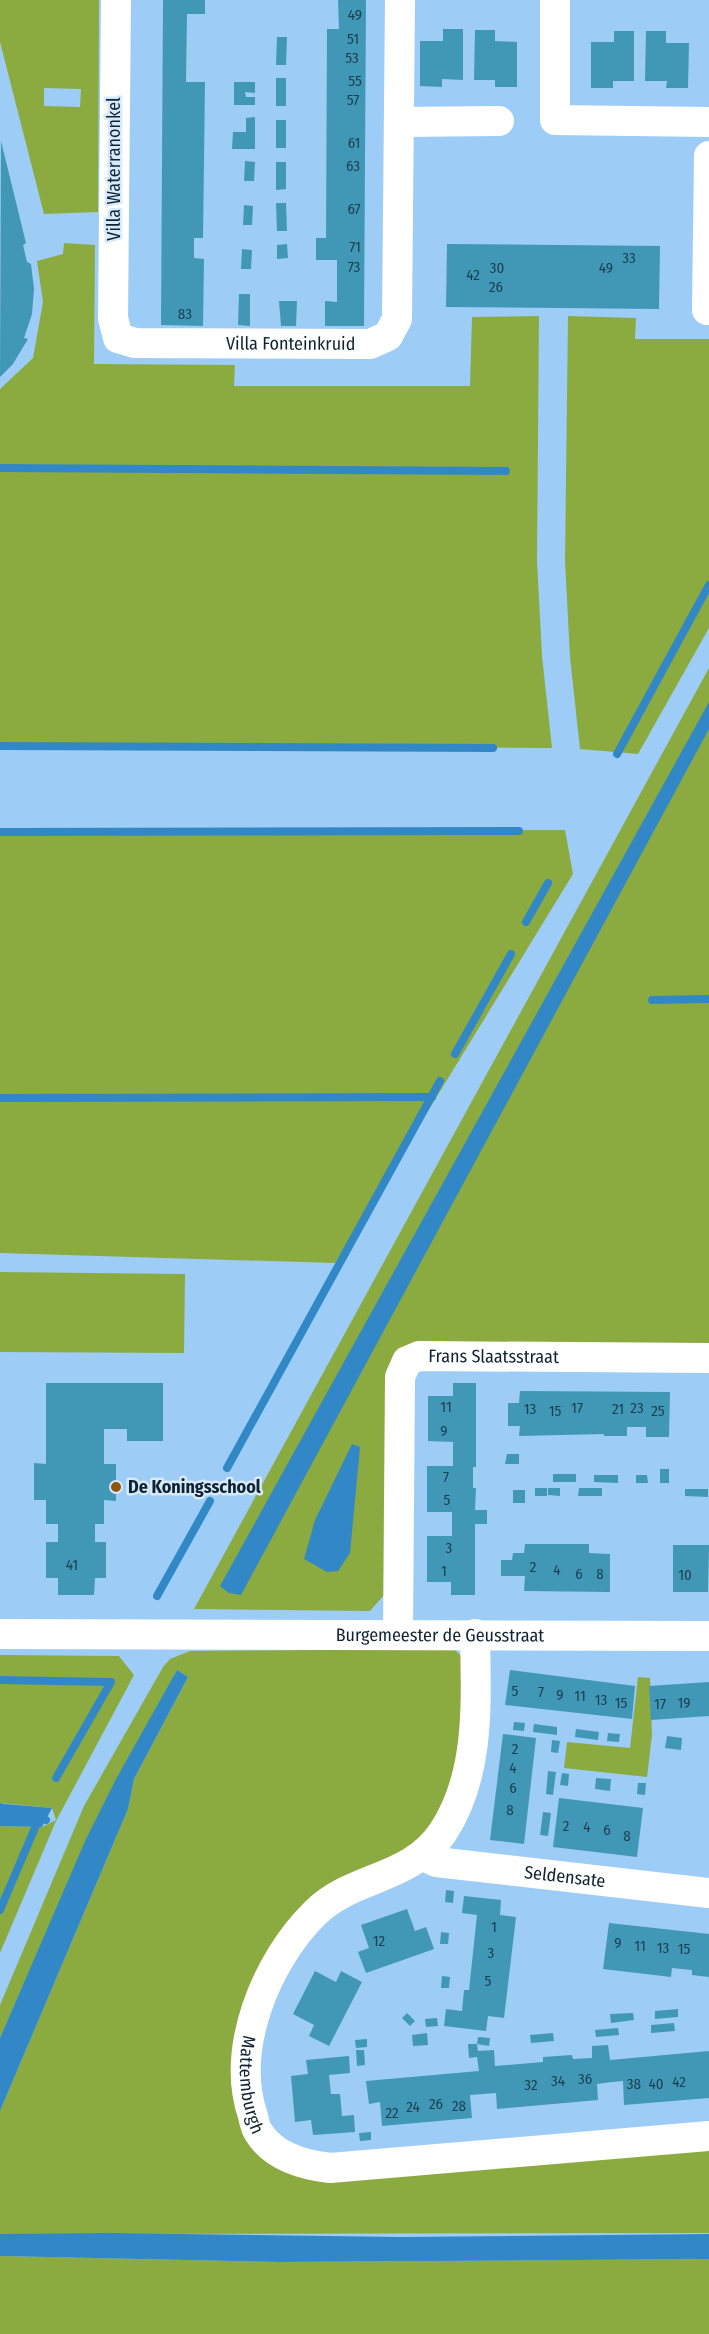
<svg xmlns="http://www.w3.org/2000/svg" width="709" height="2334" viewBox="0 0 709 2334" font-family="'Fira Sans Condensed',sans-serif">
<rect width="100%" height="100%" fill="#9dcdf6"/>
<g fill="#8bab40" fill-rule="evenodd">
<path d="M0 0H99L98 212 44 214 0 42ZM44 88 81 89 80 107 44 106Z"/>
<polygon points="64,243 95,245 94,364 235,365 234,386 470,386 472,317 539,316 537,561 542,656 552,748 0,744 0,389 33,358 43,302 37,261 63,254"/>
<polygon points="568,316 636,318 635,339 709,339 709,628 638,754 580,749 570,657 565,561"/>
<polygon points="709,668 709,1345 413,1344 384,1595 370,1611 194,1609"/>
<polygon points="0,830 565,830 573,874 335,1263 0,1253"/>
<polygon points="0,1272 185,1274 184,1353 0,1352"/>
<polygon points="454,1649 462,1657 465,1733 439,1821 412,1852 364,1872 250,2002 267,2155 709,2145 709,2233 0,2234 0,2111 128,1809 134,1779 188,1677 177,1670 88,1837 0,2038 0,2005 84,1806 163,1667 170,1659 190,1651"/>
<polygon points="0,1655 119,1656 134,1675 56,1821 0,1953 0,1826 42,1827 56,1820 52,1808 0,1803"/>
<polygon points="638,1677 650,1678 652,1735 647,1777 564,1768 567,1742 630,1748"/>
<polygon points="0,2256 280,2262 709,2259 709,2334 0,2334"/>
</g>
<g fill="#3288c6">
<polygon points="709,702 709,729 241,1595 229,1593 220,1586"/>
<polygon points="352,1444 360,1447 350,1553 338,1571 327,1572 304,1559 315,1520"/>
<polygon points="177,1670 188,1677 134,1779 128,1809 0,2111 0,2038 86,1839 116,1779"/>
<polygon points="0,1803 5,1804 52,1808 42,1827 0,1826"/>
<polygon points="109,2233 401,2237 709,2234 709,2259 280,2262 0,2256 0,2234"/>
</g>
<g fill="none" stroke-linecap="round" stroke-linejoin="round">
<g stroke="#3288c6" stroke-width="8">
<polyline points="0,468 506,471"/>
<polyline points="0,746 493,748"/>
<polyline points="617,754 709,585"/>
<polyline points="0,832 519,831"/>
<polyline points="526,922 548,883"/>
<polyline points="652,1000 709,999"/>
<polyline points="455,1054 511,954"/>
<polyline points="0,1098 432,1097"/>
<polyline points="227,1468 440,1081"/>
<polyline points="157,1596 210,1501"/>
<polyline points="0,1680 111,1682 56,1778"/>
<polyline points="0,1910 40,1816 46,1820"/>
</g>
</g>
<g fill="#4197b6">
<polygon points="163,0 205,0 205,14 187,14 186,82 205,82 203,238 194,238 194,258 204,259 203,326 161,325"/>
<polygon points="338,0 366,0 364,326 325,326 325,301 337,302 337,260 316,260 316,238 326,238 327,29 339,29"/>
<polygon points="443,29 463,29 463,80 442,79 442,87 420,86 420,41 443,41"/>
<polygon points="475,30 495,30 495,41 517,42 517,87 495,87 495,80 474,80"/>
<polygon points="614,31 634,31 634,81 613,81 613,88 591,88 591,42 614,42"/>
<polygon points="646,31 666,31 666,43 689,43 688,88 666,88 667,81 645,81"/>
<polygon points="277,37 287,37 286,65 276,65"/>
<rect x="276" y="78" width="10" height="28"/>
<polygon points="234,82 255,82 255,93 245,92 246,97 255,97 255,105 234,105"/>
<polygon points="255,117 255,149 232,149 233,132 246,132 246,118"/>
<rect x="276" y="120" width="10" height="28"/>
<polygon points="1,141 26,243 23,245 27,262 31,264 34,289 32,314 24,338 28,339 13,364 0,377"/>
<polygon points="245,161 255,162 254,181 244,181"/>
<polygon points="276,162 286,162 286,189 276,190"/>
<polygon points="276,203 286,203 287,231 277,231"/>
<polygon points="244,205 253,206 252,225 243,225"/>
<polygon points="287,244 288,258 277,259 277,245"/>
<polygon points="447,244 660,246 659,309 446,307"/>
<polygon points="242,249 252,250 251,269 241,269"/>
<polygon points="239,294 250,294 250,326 238,325"/>
<polygon points="279,301 297,301 296,326 281,326"/>
<polygon points="46,1383 163,1383 163,1441 127,1441 127,1429 104,1429 104,1464 116,1464 116,1501 104,1500 104,1524 95,1524 95,1542 106,1542 106,1578 95,1578 94,1595 58,1595 58,1578 46,1578 46,1542 58,1542 58,1524 46,1524 46,1500 34,1500 34,1463 46,1464"/>
<polygon points="453,1383 476,1383 476,1467 473,1467 473,1488 476,1488 475,1510 487,1510 487,1524 475,1524 475,1595 451,1595 451,1582 427,1582 427,1536 452,1536 452,1512 427,1512 427,1466 453,1466 453,1442 428,1441 428,1396 453,1396"/>
<polygon points="520,1391 670,1392 669,1437 646,1437 646,1427 627,1427 627,1436 604,1436 604,1434 519,1436 520,1426 508,1426 508,1403 519,1403"/>
<polygon points="507,1454 519,1454 519,1464 505,1464"/>
<rect x="660" y="1469" width="9" height="14"/>
<rect x="553" y="1474" width="23" height="8"/>
<polygon points="594,1475 618,1475 618,1483 594,1482"/>
<polygon points="636,1475 647,1475 648,1483 636,1483"/>
<rect x="535" y="1488" width="12" height="8"/>
<polygon points="548,1488 560,1488 560,1496 548,1495"/>
<polygon points="579,1488 602,1488 602,1496 578,1496"/>
<polygon points="685,1489 708,1489 708,1497 685,1496"/>
<rect x="513" y="1490" width="12" height="13"/>
<polygon points="525,1544 589,1544 589,1553 610,1554 610,1592 524,1591 525,1576 501,1576 501,1560 512,1560 513,1553 524,1553"/>
<polygon points="673,1545 709,1545 708,1592 673,1592"/>
<polygon points="510,1670 635,1686 632,1719 505,1705"/>
<polygon points="709,1682 709,1716 651,1720 649,1686"/>
<polygon points="514,1722 525,1723 524,1731 513,1730"/>
<polygon points="534,1724 557,1727 557,1735 533,1732"/>
<polygon points="576,1729 599,1732 598,1740 575,1737"/>
<polygon points="608,1733 620,1734 619,1742 607,1741"/>
<polygon points="503,1734 536,1738 524,1844 490,1840"/>
<polygon points="667,1736 682,1738 681,1750 665,1748"/>
<polygon points="552,1740 560,1741 558,1753 551,1752"/>
<polygon points="548,1771 556,1772 553,1795 546,1794"/>
<polygon points="562,1773 569,1774 568,1786 560,1785"/>
<polygon points="596,1778 611,1779 610,1791 595,1789"/>
<polygon points="638,1783 646,1783 645,1795 637,1794"/>
<polygon points="559,1798 643,1808 637,1857 553,1847"/>
<polygon points="543,1812 551,1813 548,1836 540,1835"/>
<polygon points="446,1890 454,1891 453,1903 445,1902"/>
<polygon points="464,1896 501,1900 500,1915 516,1917 504,2018 488,2016 486,2031 444,2026 446,2009 462,2011 464,1990 469,1990 477,1915 462,1913"/>
<polygon points="407,1909 415,1931 426,1927 434,1949 366,1973 358,1952 369,1948 361,1925"/>
<polygon points="609,1923 709,1934 709,1977 692,1975 692,1970 672,1968 671,1977 603,1969"/>
<polygon points="441,1932 449,1933 448,1944 440,1944"/>
<polygon points="315,1971 336,1982 341,1971 362,1982 329,2046 309,2036 314,2025 293,2014"/>
<polygon points="442,1976 450,1977 449,1988 441,1988"/>
<polygon points="678,2009 678,2017 655,2019 655,2011"/>
<polygon points="407,2013 415,2021 410,2026 402,2018"/>
<polygon points="633,2013 634,2020 611,2023 610,2014"/>
<polygon points="437,2018 438,2026 426,2027 425,2019"/>
<polygon points="674,2023 675,2031 651,2033 651,2025"/>
<polygon points="618,2028 619,2035 596,2037 595,2030"/>
<polygon points="427,2033 428,2045 413,2046 412,2035"/>
<polygon points="553,2033 554,2041 531,2043 530,2035"/>
<polygon points="478,2037 490,2038 489,2046 477,2044 478,2051 494,2050 495,2066 543,2062 543,2057 572,2055 573,2059 592,2058 592,2046 608,2045 610,2060 709,2051 709,2098 624,2105 623,2081 612,2082 597,2084 598,2100 497,2109 496,2093 470,2095 472,2118 382,2126 380,2102 369,2104 366,2081 479,2071 477,2057 469,2058 468,2044 477,2044"/>
<polygon points="367,2039 367,2047 356,2048 355,2040"/>
<polygon points="356,2050 364,2050 365,2065 357,2066"/>
<polygon points="349,2056 350,2073 329,2075 331,2094 340,2094 342,2116 354,2115 355,2132 313,2135 311,2120 295,2122 291,2076 308,2074 306,2060"/>
<polygon points="371,2132 371,2140 360,2141 359,2133"/>
</g>
<g fill="none" stroke-linecap="round" stroke-linejoin="round">
<g stroke="#fff" stroke-width="30">
<path id="s1" d="M116 0 113 318 118 338 135 343 370 344 388 336 397 319 400 0"/>
<polyline points="555,0 555,120 709,122"/>
<polyline points="399,122 499,121"/>
<polyline points="707,310 709,156"/>
<path id="s2" d="M0 1634 709 1636"/>
<path id="s3" d="M398 1634 400 1377 407 1361 419 1356 709 1358"/>
<path id="s4" d="M475 1634C476 1701 481 1774 443 1832 410 1881 353 1875 315 1913 266 1961 230 2049 253 2116 254 2121 256 2129 259 2133 274 2157 304 2165 330 2168L709 2136"/>
<path id="s5" d="M423 1856 436 1862 709 1893"/>
</g>
</g>
<circle fill="#8e550e" stroke="#d7eafb" stroke-width="2" cx="116" cy="1487" r="6"/>
<g text-anchor="middle" stroke-width="5" stroke-linejoin="round" paint-order="stroke">
<g font-size="15" fill="#1c4053">
<text x="355" y="20">49</text>
<text x="353" y="44">51</text>
<text x="352" y="63">53</text>
<text x="355" y="86">55</text>
<text x="353" y="105">57</text>
<text x="354" y="148">61</text>
<text x="353" y="171">63</text>
<text x="354" y="214">67</text>
<text x="355" y="252">71</text>
<text x="629" y="263">33</text>
<text x="354" y="272">73</text>
<text x="497" y="273">30</text>
<text x="606" y="273">49</text>
<text x="473" y="280">42</text>
<text x="496" y="292">26</text>
<text x="185" y="319">83</text>
<text x="446" y="1412">11</text>
<text x="577" y="1413">17</text>
<text x="637" y="1413">23</text>
<text x="530" y="1414">13</text>
<text x="618" y="1414">21</text>
<text x="555" y="1416">15</text>
<text x="658" y="1416">25</text>
<text x="444" y="1436">9</text>
<text x="446" y="1482">7</text>
<text x="447" y="1505">5</text>
<text x="449" y="1553">3</text>
<text x="72" y="1570">41</text>
<text x="533" y="1572">2</text>
<text x="557" y="1575">4</text>
<text x="444" y="1576">1</text>
<text x="579" y="1579">6</text>
<text x="600" y="1579">8</text>
<text x="685" y="1580">10</text>
<text x="515" y="1696">5</text>
<text x="541" y="1697">7</text>
<text x="560" y="1700">9</text>
<text x="580" y="1701">11</text>
<text x="601" y="1705">13</text>
<text x="621" y="1708">15</text>
<text x="684" y="1708">19</text>
<text x="660" y="1709">17</text>
<text x="515" y="1754">2</text>
<text x="513" y="1773">4</text>
<text x="513" y="1793">6</text>
<text x="510" y="1815">8</text>
<text x="566" y="1831">2</text>
<text x="587" y="1832">4</text>
<text x="607" y="1835">6</text>
<text x="627" y="1841">8</text>
<text x="494" y="1932">1</text>
<text x="379" y="1946">12</text>
<text x="618" y="1948">9</text>
<text x="640" y="1951">11</text>
<text x="663" y="1953">13</text>
<text x="684" y="1954">15</text>
<text x="491" y="1958">3</text>
<text x="488" y="1986">5</text>
<text x="585" y="2084">36</text>
<text x="558" y="2086">34</text>
<text x="679" y="2087">42</text>
<text x="634" y="2089">38</text>
<text x="656" y="2089">40</text>
<text x="531" y="2090">32</text>
<text x="436" y="2109">26</text>
<text x="459" y="2111">28</text>
<text x="413" y="2112">24</text>
<text x="392" y="2118">22</text>
</g>
<g font-size="18" fill="#102332" stroke="#d7eafb">
<text transform="translate(114 169) rotate(-90)" y="6">Villa Waterranonkel</text>
<text dy="6" stroke="none"><textPath href="#s1" startOffset="512">Villa Fonteinkruid</textPath></text>
<text dy="6" stroke="none"><textPath href="#s3" startOffset="362">Frans Slaatsstraat</textPath></text>
<text dy="6" stroke="none"><textPath href="#s2" startOffset="440">Burgemeester de Geusstraat</textPath></text>
<text dy="6" stroke="none"><textPath href="#s5" startOffset="144">Seldensate</textPath></text>
<text dy="6" stroke="none"><textPath href="#s4" startOffset="548">Mattemburgh</textPath></text>
</g>
<g font-size="18" font-weight="bold" fill="#102332" stroke="#d7eafb" text-anchor="start">
<text x="128" y="1493">De Koningsschool</text>
</g>
</g>
</svg>
